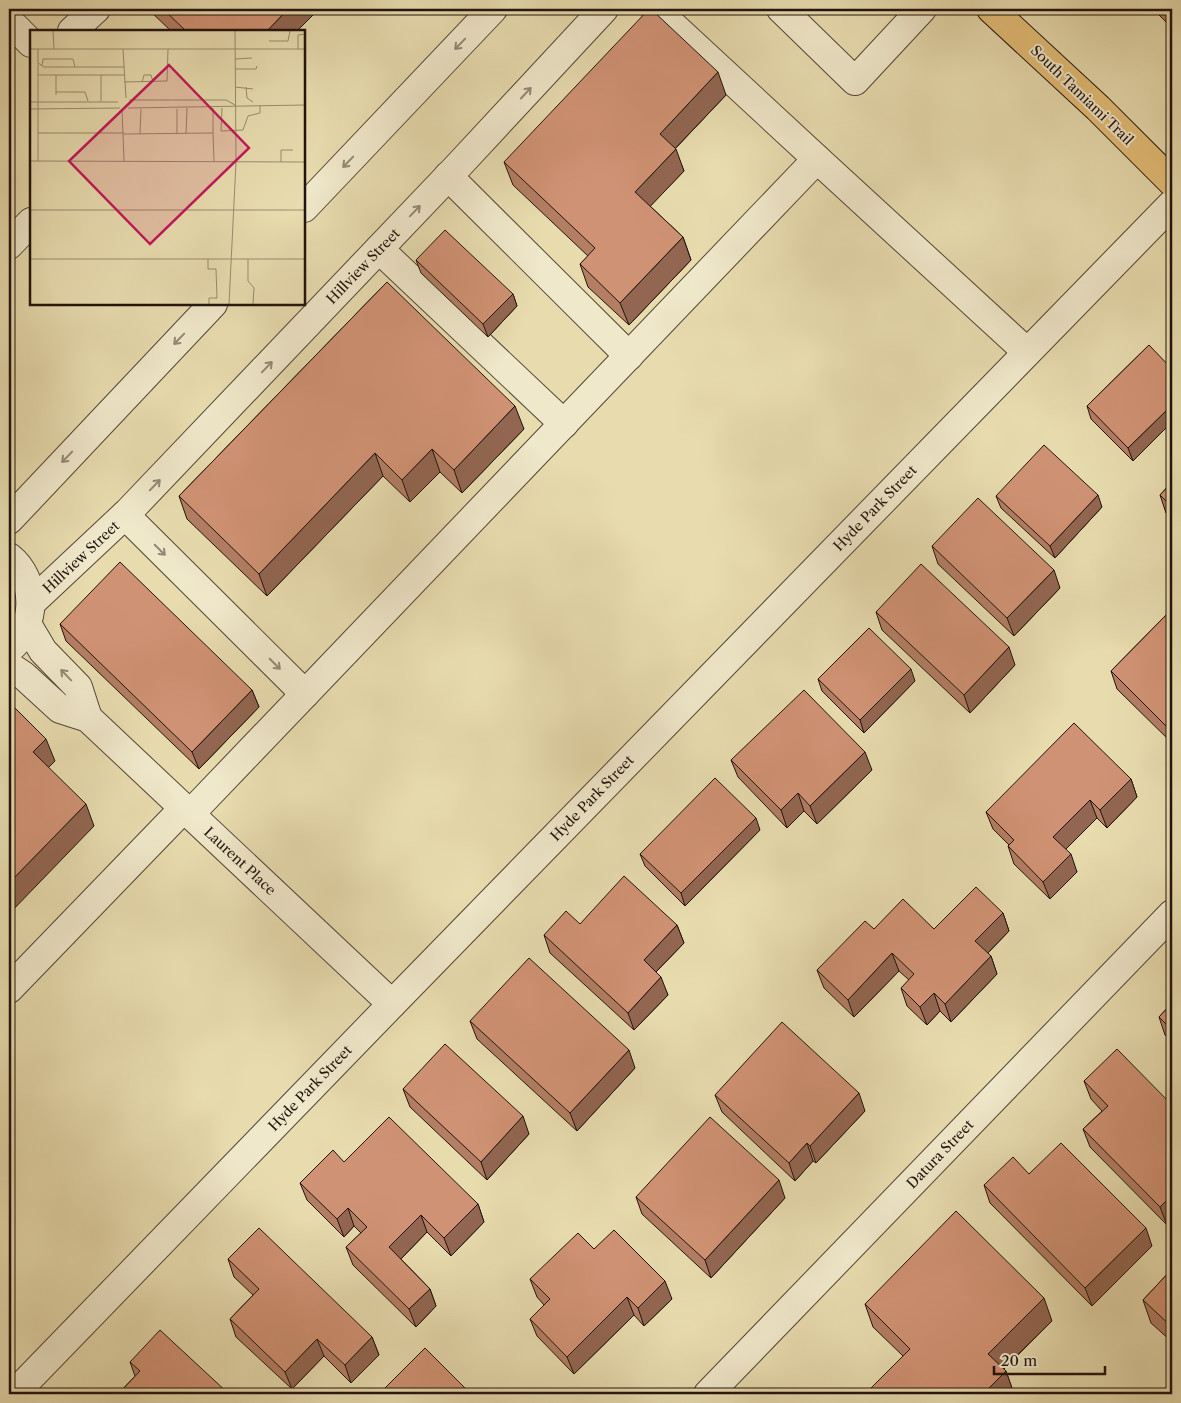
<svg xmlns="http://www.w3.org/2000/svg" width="1181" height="1403" viewBox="0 0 1181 1403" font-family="'Libre Caslon Text',serif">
<rect width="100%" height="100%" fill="#e8dcaf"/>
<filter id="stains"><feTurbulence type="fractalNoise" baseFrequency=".004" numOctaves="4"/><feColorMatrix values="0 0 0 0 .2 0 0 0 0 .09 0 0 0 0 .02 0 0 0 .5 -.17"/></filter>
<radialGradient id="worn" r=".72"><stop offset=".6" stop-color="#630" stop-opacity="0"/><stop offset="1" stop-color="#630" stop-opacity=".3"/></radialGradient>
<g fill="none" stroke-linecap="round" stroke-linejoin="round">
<defs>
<g id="minor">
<polyline points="655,9 817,159"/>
<polyline points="781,9 855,81 922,9"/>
<polyline points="9,21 31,43"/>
<polyline points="72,31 96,9"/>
<polyline points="448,176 629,356"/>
<polyline points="304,208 493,9"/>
<polyline points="9,245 31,222"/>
<polyline points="379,249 564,424"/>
<polyline points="125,515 305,694"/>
<polyline points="9,520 213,304"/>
<path d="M9 557C38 580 37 627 9 649"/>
<polyline points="31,603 128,512 459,165 604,9"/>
<polyline points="27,624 43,651 78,687 88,718"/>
<polyline points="9,666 24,676 60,709 88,718 392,1004"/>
<polyline points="190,814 817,159 1027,352"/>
<polyline points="9,989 184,808"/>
<polyline points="14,1394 392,1004 1172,204"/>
<polyline points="708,1394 1172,914"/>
</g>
<polyline id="major" points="991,9 1098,108 1172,182"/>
</defs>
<use href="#minor" stroke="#534536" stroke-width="30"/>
<use href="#major" stroke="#21130e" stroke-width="30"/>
<use href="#minor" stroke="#f0e8cb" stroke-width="28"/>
<use href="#major" stroke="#e4be78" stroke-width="28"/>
</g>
<g fill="#b37e64" stroke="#21130e">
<polygon points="148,9 319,9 297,31 171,31"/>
<polygon points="1156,9 1172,9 1172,28 1158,14"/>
<polygon points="726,95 675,149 684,171 650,206 683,237 691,260 629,325 588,287 580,264 588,256 513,185 504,162"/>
<polygon points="416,260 513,294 517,306 488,337 421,273"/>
<polygon points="387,282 524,429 462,493 440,472 410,502 383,476 267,596 187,519 179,496"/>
<polygon points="1149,345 1133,461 1091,419 1087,406"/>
<polygon points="1172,482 1172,519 1166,513 1160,495"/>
<polygon points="996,496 1102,507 1055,558 1001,508"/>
<polygon points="932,546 1060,588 1014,636 938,564"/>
<polygon points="1172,609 1172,743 1117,689 1111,671"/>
<polygon points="876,612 1015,665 970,713 882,630"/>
<polygon points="60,624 252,690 259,707 199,769 66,641"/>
<polygon points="818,679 915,681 864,733 822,691"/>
<polygon points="731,760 872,770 817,824 804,811 787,828 738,777"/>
<polygon points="1131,779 1137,797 1107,828 1097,818 1065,849 1077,872 1050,899 1014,864 1008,846 1009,845 993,829 986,812"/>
<polygon points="760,830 685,906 645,866 640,854"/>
<polygon points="1003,913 1009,931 988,953 991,956 997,974 951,1022 940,1011 927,1025 907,1006 901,988 909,980 899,971 854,1017 824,988 817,970 874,929 934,929"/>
<polygon points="677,925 684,943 656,972 668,995 634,1030 550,953 544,935"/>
<polygon points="1172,1003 1172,1041 1165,1035 1159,1017"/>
<polygon points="470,1021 635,1068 577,1131 477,1039"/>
<polygon points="1084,1081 1172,1105 1167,1225 1090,1147 1083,1129 1102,1111 1091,1099"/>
<polygon points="403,1089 529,1134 487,1180 410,1107"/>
<polygon points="715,1095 865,1111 816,1163 813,1161 795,1181 722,1112"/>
<polygon points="344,1162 478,1204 484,1222 451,1256 427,1232 401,1259 430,1289 436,1306 416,1327 353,1265 346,1247 361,1233 354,1226 344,1237 307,1200 300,1183"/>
<polygon points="1029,1174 1152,1246 1092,1306 990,1203 984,1185"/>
<polygon points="636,1197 785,1198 711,1278 642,1214"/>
<polygon points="594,1249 672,1299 644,1326 634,1315 574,1374 537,1336 530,1319 544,1305 537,1297 530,1279"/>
<polygon points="228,1259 372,1337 379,1355 351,1383 324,1356 292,1389 236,1337 230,1319 253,1295 234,1277"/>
<polygon points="1172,1269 1172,1342 1151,1323 1143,1300"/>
<polygon points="865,1304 1052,1321 1004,1369 1006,1371 1014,1394 903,1356 873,1327"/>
<polygon points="130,1362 229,1394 122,1394 121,1391 135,1376"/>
</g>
<g fill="#926651" stroke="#21130e">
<polygon points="288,9 319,9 297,31 267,31"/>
<polygon points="718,72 726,95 668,156 660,134"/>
<polygon points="676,149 684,171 643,214 635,192"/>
<polygon points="683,237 691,260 629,325 620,303"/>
<polygon points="513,294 517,306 488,337 483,324"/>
<polygon points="1172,405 1172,422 1133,461 1128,448"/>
<polygon points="515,406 524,429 462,493 454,470"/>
<polygon points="432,449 440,472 410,502 402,480"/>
<polygon points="375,453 383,476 267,596 259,574"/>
<polygon points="1098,495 1102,507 1055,558 1050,546"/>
<polygon points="1054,570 1060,588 1014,636 1007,618"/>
<polygon points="1009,647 1015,665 970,713 964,695"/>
<polygon points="911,669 915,681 864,733 860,720"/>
<polygon points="252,690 259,707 199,769 192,752"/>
<polygon points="46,739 55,761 41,775 33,752"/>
<polygon points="865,752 872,770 817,824 810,806"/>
<polygon points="1131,779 1137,797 1107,828 1100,810"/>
<polygon points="798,793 804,811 787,828 781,810"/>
<polygon points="1090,800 1097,818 1060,855 1053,837"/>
<polygon points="86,804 94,826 9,914 9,883"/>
<polygon points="756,818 760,830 685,906 681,893"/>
<polygon points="1071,854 1077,872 1050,899 1043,882"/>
<polygon points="1003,913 1009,931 982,959 975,941"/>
<polygon points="677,925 684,943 650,978 644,960"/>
<polygon points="892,953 899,971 854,1017 848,1000"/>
<polygon points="991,956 997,974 951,1022 945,1004"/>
<polygon points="661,977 668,995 634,1030 628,1013"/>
<polygon points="934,993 940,1011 927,1025 920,1007"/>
<polygon points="629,1050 635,1068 577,1131 570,1113"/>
<polygon points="859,1093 865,1111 816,1163 810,1146"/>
<polygon points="523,1116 529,1134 487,1180 481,1162"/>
<polygon points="807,1143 813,1161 795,1181 789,1163"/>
<polygon points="779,1180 785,1198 711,1278 705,1260"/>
<polygon points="1172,1195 1172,1219 1167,1225 1160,1207"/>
<polygon points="478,1204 484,1222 451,1256 444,1238"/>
<polygon points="348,1208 354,1226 344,1237 337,1219"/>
<polygon points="421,1215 427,1232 395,1265 389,1247"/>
<polygon points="1146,1228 1152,1246 1092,1306 1085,1288"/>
<polygon points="665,1281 672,1299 644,1326 638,1308"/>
<polygon points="430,1289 436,1306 416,1327 409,1309"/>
<polygon points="627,1297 634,1315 574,1374 567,1357"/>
<polygon points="1044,1298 1052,1321 996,1376 988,1354"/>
<polygon points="372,1337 379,1355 351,1383 345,1365"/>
<polygon points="317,1339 324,1356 292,1389 285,1372"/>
<polygon points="1006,1371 1014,1394 983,1394"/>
</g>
<g fill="#d09274" stroke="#21130e">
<polygon points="163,9 288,9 267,31 186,31"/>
<polygon points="649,9 651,9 718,72 660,134 676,149 635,192 683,237 620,303 580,264 595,248 504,162"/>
<polygon points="1164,9 1172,9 1172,17"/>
<polygon points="445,230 513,294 483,324 416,260"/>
<polygon points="387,282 515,406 454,470 432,449 402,480 375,453 259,574 179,496"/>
<polygon points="1149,345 1172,369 1172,405 1128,448 1087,406"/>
<polygon points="1044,445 1098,495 1050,546 996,496"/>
<polygon points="1172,482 1172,507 1160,495"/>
<polygon points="978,498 1054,570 1007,618 932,546"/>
<polygon points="120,562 252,690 192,752 60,624"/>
<polygon points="921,564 1009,647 964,695 876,612"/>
<polygon points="1172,609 1172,732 1111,671"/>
<polygon points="869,628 911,669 860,720 818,679"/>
<polygon points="804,690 865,752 810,806 798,793 781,810 731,760"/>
<polygon points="9,702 46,739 33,752 86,804 9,883"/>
<polygon points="1074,723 1131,779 1100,810 1090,800 1053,837 1071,854 1043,882 1008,846 1014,840 986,812"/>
<polygon points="715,778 756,818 681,893 640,854"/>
<polygon points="624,876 677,925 644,960 661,977 628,1013 544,935 566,911 580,924"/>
<polygon points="976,887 1003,913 975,941 991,956 945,1004 934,993 920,1007 901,988 914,974 892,953 848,1000 817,970 865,921 874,929 903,899 934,929"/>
<polygon points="529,958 629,1050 570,1113 470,1021"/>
<polygon points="1172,1003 1172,1030 1159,1017"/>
<polygon points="782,1022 859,1093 810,1146 807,1143 789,1163 715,1095"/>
<polygon points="445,1044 523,1116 481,1162 403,1089"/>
<polygon points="1117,1049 1172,1105 1172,1195 1160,1207 1083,1129 1108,1106 1084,1081"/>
<polygon points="389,1117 478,1204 444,1238 421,1215 389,1247 430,1289 409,1309 346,1247 367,1227 348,1208 337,1219 300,1183 333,1150 344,1162"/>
<polygon points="710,1117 779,1180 705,1260 636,1197"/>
<polygon points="1061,1143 1146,1228 1085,1288 984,1185 1013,1157 1029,1174"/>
<polygon points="956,1211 1044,1298 988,1354 1006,1371 983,1394 865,1394 910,1349 865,1304"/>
<polygon points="259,1228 372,1337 345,1365 317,1339 285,1372 230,1319 259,1289 228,1259"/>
<polygon points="614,1230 665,1281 638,1308 627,1297 567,1357 530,1319 550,1299 530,1279 578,1233 594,1249"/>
<polygon points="1172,1269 1172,1327 1143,1300"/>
<polygon points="160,1330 229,1394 124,1394 121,1391 140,1371 130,1362"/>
<polygon points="425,1348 471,1394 379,1394"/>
</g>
<defs><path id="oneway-shaft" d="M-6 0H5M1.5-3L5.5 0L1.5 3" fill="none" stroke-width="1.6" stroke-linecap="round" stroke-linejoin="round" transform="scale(1.25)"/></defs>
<g stroke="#938876">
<use href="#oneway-shaft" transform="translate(460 44) rotate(134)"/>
<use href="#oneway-shaft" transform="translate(526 93) rotate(-47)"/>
<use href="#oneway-shaft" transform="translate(348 162) rotate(134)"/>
<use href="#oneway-shaft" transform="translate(415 211) rotate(-46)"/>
<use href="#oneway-shaft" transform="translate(179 339) rotate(134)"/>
<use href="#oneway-shaft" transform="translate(267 367) rotate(-46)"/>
<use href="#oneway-shaft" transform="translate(67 457) rotate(134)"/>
<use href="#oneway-shaft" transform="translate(155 485) rotate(-46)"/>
<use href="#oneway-shaft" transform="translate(160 550) rotate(45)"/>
<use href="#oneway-shaft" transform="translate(275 664) rotate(45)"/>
<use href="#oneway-shaft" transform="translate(66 675) rotate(-134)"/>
</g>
<g text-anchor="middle" stroke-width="4" stroke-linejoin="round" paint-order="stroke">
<g font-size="14" fill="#21130e" stroke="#f0e8cb">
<text transform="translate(1082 95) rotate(44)" y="5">South Tamiami Trail</text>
<text transform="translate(363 266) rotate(-46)" y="5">Hillview Street</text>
<text transform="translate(875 508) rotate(-46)" y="5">Hyde Park Street</text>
<text transform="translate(81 557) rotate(-43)" y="5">Hillview Street</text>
<text transform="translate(592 798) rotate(-46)" y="5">Hyde Park Street</text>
<text transform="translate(240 861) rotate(43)" y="5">Laurent Place</text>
<text transform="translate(310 1088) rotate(-46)" y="5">Hyde Park Street</text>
<text transform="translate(940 1154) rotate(-46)" y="5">Datura Street</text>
</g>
</g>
<g transform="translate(30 30)">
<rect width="275" height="275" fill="#e8dcaf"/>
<path fill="none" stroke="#988c6f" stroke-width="1" d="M23 1 24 19M239 11H258L260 1M0 19H275M8 19V131M93 19 96 68M268 19V5L275 4M205 29 222 28M8 33 14 37H94M12 36 13 29H43L45 37M205 39H226L227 36M8 45H94M26 45V65M94 52 137 51 138 19M112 52 114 45H121L123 52M205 57 223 59M216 57 217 68 223 72M26 62H55L58 71M99 70H196L205 75M71 71V45M0 72H88M98 78 275 75M183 78V103M192 78 191 101 213 100 218 86 230 83V75M0 79 90 78M92 79 94 131M147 79V104M8 103H94M94 104 183 103 184 132M110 104 111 79M156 104 157 78M0 131 275 132M251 132V120H263M0 180H275M0 229H275M178 229V239H186L187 268H179V274M218 229V251L224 258 223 274M199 274 206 132 205 1"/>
<path fill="#c2185b" fill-opacity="0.15" stroke="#c2185b" stroke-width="2.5" d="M139 35 219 118 120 214 39 131Z"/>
<rect width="275" height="275" fill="none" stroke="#21130e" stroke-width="2.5"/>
</g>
<rect width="1181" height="1403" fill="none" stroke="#e8dcaf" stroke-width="30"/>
<rect x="10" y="10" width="1161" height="1383" fill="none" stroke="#21130e" stroke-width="2.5"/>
<rect x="15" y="15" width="1151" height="1373" fill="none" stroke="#21130e"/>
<path d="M994 1366v8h111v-8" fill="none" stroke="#21130e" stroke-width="2.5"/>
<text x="1001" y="1366" font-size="15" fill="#21130e" stroke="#f0e8cb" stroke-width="4" paint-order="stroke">20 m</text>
<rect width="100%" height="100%" filter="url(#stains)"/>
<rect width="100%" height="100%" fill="url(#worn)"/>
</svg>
